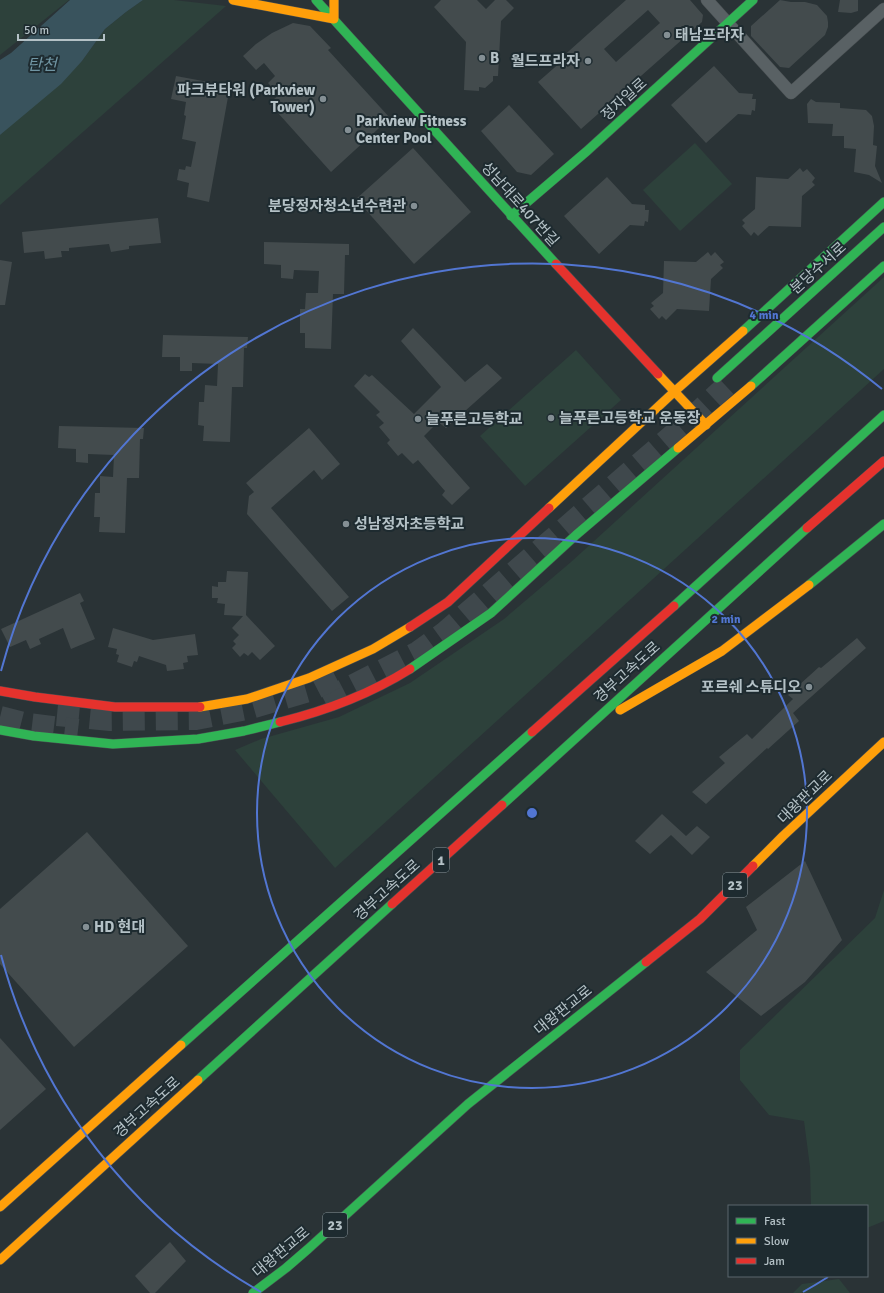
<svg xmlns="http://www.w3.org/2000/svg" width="884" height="1293" viewBox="0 0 884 1293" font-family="Signika,'Noto Sans KR',sans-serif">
<rect width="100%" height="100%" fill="#2a3336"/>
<g fill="#2d413b">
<polygon points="0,0 69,0 0,55"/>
<polygon points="143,0 174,0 226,6 0,205 0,135 82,61 105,29 126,12"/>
<polygon points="695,143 732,184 680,231 643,190"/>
<polygon points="884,277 884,369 335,868 235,750 261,739 339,717 410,683 504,619 571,562"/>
<polygon points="576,350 621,400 525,486 480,436"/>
<polygon points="884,890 884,1221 867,1228 867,1206 811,1206 810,1167 804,1121 769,1115 740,1080 740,1050 875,918"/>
<polygon points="839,1279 850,1293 793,1293 802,1284"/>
</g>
<polygon fill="#39535d" points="70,0 143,0 126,12 105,29 82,61 61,84 0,135 0,60 11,53"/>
<g fill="#434b4d" fill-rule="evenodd">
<polygon points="441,0 477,0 486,9 495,0 506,0 514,8 501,21 498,76 493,76 493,81 485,88 479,87 479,91 464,90 466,42 434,7"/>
<path d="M626 0H690L703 15 702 22 581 129 538 82 562 61 560 59ZM648 10 660 23 616 62 604 49Z"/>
<polygon points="780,0 791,2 805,2 817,5 827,16 828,22 828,27 825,35 789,68 780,67 751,36 751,26"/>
<polygon points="840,0 858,0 858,11 851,13 838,12"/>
<polygon points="293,23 310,26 331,48 328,50 390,118 331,172 269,103 279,95 268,83 275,76 264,63 256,70 243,56 256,44 272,33"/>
<polygon points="714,66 739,93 753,94 752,99 756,99 755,111 752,110 751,115 738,114 706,143 671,105"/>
<polygon points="176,76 230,86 209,202 187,197 189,183 177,180 179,169 185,170 186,166 191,167 196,142 182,139 186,116 184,115 186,102 171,99"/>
<polygon points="811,99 816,102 840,103 840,108 866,110 872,116 874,126 873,145 877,146 875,166 882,183 869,175 854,172 856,149 844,148 844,136 832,136 833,124 808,123 807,104"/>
<polygon points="509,105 554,154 531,175 517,172 481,131"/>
<polygon points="413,148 471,212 414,264 356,199"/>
<polygon points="800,168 803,172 807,169 815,178 812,182 815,185 802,196 801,227 769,226 758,236 754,232 751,236 742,226 745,223 742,220 755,209 756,177 788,179"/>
<polygon points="607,177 632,204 645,205 645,210 649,210 648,222 645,221 644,226 630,225 599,254 564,216"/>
<polygon points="158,218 161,243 129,246 129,249 111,252 109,244 69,248 69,251 61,251 62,257 45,259 44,251 24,253 22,232"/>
<polygon points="264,242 349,244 349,255 345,255 344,294 333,294 331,349 305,348 305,333 300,333 300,309 305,309 306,293 318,293 319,271 294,270 293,279 281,278 281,265 264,264"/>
<polygon points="708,252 711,256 715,252 724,262 720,265 723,268 711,279 709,311 677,309 666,320 662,316 659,319 650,309 654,306 651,303 663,293 664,261 696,262"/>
<polygon points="0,260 12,262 5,305 0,305"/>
<polygon points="413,328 465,382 487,364 502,378 446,428 438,422 424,436 470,488 452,505 442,495 445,491 418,460 413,464 402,453 398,456 387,443 390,440 379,427 384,423 376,415 380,412 354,386 365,374 369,377 372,375 414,414 441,387 401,341"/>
<polygon points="163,335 248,337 247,348 244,348 243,387 232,387 230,442 203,441 204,426 198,425 199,402 204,402 205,385 217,386 218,364 192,363 192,371 180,371 180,357 162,357"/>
<polygon points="59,426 144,428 143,439 140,439 139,478 127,478 125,533 99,532 100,517 94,517 95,493 100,493 100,476 113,477 114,455 88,454 88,463 76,462 76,449 58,448"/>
<polygon points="309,428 340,464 322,480 314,470 271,508 349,597 332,611 247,514 249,496 254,492 246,483"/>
<polygon points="227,571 248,572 246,615 275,646 260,660 252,652 248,656 244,653 240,657 232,648 236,644 233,641 239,635 232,628 243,616 224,615 225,604 217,603 218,598 212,598 212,586 218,587 218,582 226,582"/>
<polygon points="80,593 84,601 80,603 95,639 71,649 63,628 39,639 41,644 30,649 26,640 10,647 1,629"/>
<polygon points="113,628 153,640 195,634 198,655 187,656 188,662 183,663 184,669 167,671 166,665 139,656 137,662 134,661 132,667 117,662 119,655 116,654 117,649 108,647"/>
<polygon points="857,638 866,648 793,713 799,721 768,749 767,748 706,804 692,792 725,763 719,757 747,734 752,739 793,699 788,695 819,667 821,668"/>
<polygon points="662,814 686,836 697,826 710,837 692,855 671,835 650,854 635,841"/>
<polygon points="87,832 188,946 74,1047 0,964 0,909"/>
<polygon points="805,861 842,940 805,982 761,1016 706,972 757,930 746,907"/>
<polygon points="0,1038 46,1089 0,1130"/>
<polygon points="170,1242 186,1261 155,1293 150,1293 135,1276"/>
</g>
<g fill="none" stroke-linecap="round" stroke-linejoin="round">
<g stroke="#3f484c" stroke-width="22" stroke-dasharray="22 11" stroke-linecap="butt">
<polyline points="324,700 418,652 444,633 683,426 726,386"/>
<polyline points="57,715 110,720 196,719 247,709 312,690 339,676"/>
<polyline points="0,717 28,724 78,730"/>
</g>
<defs>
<polyline id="street" points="707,0 791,93 884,9"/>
<g id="fast">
<polyline points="316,0 556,264"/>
<polyline points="511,216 587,151 753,0"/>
<polyline points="743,331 884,202"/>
<polyline points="717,378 884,227"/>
<polyline points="751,386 884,266"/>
<polyline points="809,585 884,524"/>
<polyline points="674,606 884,415"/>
<polyline points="410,669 491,613 576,535 678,448"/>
<polyline points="0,730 34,736 113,744 198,739 244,731 280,722"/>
<polyline points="502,805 807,528"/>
<polyline points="181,1045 532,732"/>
<polyline points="198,1080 392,904"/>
<polyline points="253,1293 286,1268 308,1249 468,1104 646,962"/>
</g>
<g id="slow">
<polyline points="233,0 334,19 334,0"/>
<polyline points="658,374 706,425"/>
<polyline points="678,448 751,386"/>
<polyline points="549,508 675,391 743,331"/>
<polyline points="200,707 247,699 309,678 373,649 410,627"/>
<polyline points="620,710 722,651 809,585"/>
<polyline points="753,866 783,836 884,742"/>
<polyline points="0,1207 181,1045"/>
<polyline points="0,1260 198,1080"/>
</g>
<g id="jam">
<polyline points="556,264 658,374"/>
<polyline points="807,528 884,461"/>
<polyline points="410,627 448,602 549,508"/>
<polyline points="0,691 35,697 115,707 200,707"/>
<path d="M280 722C325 711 370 694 410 669"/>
<polyline points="532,732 674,606"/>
<polyline points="392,904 502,805"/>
<polyline points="646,962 700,919 753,866"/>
</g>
</defs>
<use href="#street" stroke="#484e51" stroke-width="13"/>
<use href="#fast" stroke="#484e51" stroke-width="10"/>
<use href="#slow" stroke="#484e51" stroke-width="10"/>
<use href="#jam" stroke="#484e51" stroke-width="10"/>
<use href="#street" stroke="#596164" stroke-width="12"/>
<use href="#fast" stroke="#30b455" stroke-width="9"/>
<use href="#slow" stroke="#ff9f0a" stroke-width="9"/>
<use href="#jam" stroke="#e5322d" stroke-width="9"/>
</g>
<g fill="none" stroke="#5276d2" stroke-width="2">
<circle cx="532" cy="813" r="275"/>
<path d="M828 1277A550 550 0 0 1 803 1292M261 1292A550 550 0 0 1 1 955M1 671A550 550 0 0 1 882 389"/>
</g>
<g fill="#848f94" stroke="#1e2b30" stroke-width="1.5">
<circle cx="667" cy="35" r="4"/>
<circle cx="482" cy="58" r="4"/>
<circle cx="588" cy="61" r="4"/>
<circle cx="323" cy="99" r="4"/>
<circle cx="348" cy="130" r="4"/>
<circle cx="414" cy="206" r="4"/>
<circle cx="551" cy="418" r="4"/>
<circle cx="418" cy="419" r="4"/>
<circle cx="346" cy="524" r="4"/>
<circle cx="809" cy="687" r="4"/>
<circle cx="86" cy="927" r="4"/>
</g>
<g text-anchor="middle" stroke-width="4" stroke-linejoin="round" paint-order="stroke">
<g fill="#1e2b30" stroke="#879499" stroke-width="1">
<rect x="433" y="848" width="16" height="24" rx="3"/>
<rect x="723" y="873" width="24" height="24" rx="3"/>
<rect x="323" y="1213" width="24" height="24" rx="3"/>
</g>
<g font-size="14" font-weight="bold" fill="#b4c1c6">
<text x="441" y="865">1</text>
<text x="735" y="890">23</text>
<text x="335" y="1230">23</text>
</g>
<g font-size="15" font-weight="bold" fill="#b4c1c6" stroke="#1e2b30" text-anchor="start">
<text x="675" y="40">태남프라자</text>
<text x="490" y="63">B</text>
<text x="580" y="66" text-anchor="end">월드프라자</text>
<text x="315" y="95" text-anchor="end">파크뷰타워 (Parkview<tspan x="315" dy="17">Tower)</tspan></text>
<text x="356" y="126">Parkview Fitness<tspan x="356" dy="17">Center Pool</tspan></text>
<text x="406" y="211" text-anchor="end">분당정자청소년수련관</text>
<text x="559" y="423">늘푸른고등학교 운동장</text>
<text x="426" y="424">늘푸른고등학교</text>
<text x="354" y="529">성남정자초등학교</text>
<text x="801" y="692" text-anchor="end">포르쉐 스튜디오</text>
<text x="94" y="932">HD 현대</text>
</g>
<g font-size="15" fill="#b4c1c6" stroke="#1e2b30">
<text transform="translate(624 99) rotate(-42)" y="5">정자일로</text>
<text transform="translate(520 204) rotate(48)" y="5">성남대로407번길</text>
<text transform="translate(818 268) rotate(-42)" y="5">분당수서로</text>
<text transform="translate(627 672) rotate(-42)" y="5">경부고속도로</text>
<text transform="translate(805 797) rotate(-44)" y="5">대왕판교로</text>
<text transform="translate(387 890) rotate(-42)" y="5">경부고속도로</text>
<text transform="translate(563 1010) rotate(-39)" y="5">대왕판교로</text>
<text transform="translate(147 1107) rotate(-42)" y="5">경부고속도로</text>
<text transform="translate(281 1252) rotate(-40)" y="5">대왕판교로</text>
</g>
<g font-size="16" font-style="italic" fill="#7095a3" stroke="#1e2b30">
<text x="42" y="70">탄천</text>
</g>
</g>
<circle cx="532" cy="813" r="6" fill="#5276d2" stroke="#1e2b30" stroke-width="2"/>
<g font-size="12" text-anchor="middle" font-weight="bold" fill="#5276d2" stroke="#1e2b30" stroke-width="4" stroke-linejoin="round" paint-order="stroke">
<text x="764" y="319">4 min</text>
<text x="726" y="623">2 min</text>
</g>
<rect x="728" y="1205" width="140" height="72" fill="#1e2b30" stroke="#5a676c"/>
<rect x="736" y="1218" width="20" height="6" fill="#30b455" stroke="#5a676c"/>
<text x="764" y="1225" font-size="12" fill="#b4c1c6">Fast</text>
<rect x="736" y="1238" width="20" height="6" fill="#ff9f0a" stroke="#5a676c"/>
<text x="764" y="1245" font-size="12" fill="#b4c1c6">Slow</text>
<rect x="736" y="1258" width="20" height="6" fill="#e5322d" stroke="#5a676c"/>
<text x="764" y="1265" font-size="12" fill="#b4c1c6">Jam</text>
<path d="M18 34v6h86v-6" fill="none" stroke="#b4c1c6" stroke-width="2"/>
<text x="24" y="34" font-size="12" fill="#b4c1c6" stroke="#1e2b30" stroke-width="3" paint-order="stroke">50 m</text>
</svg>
